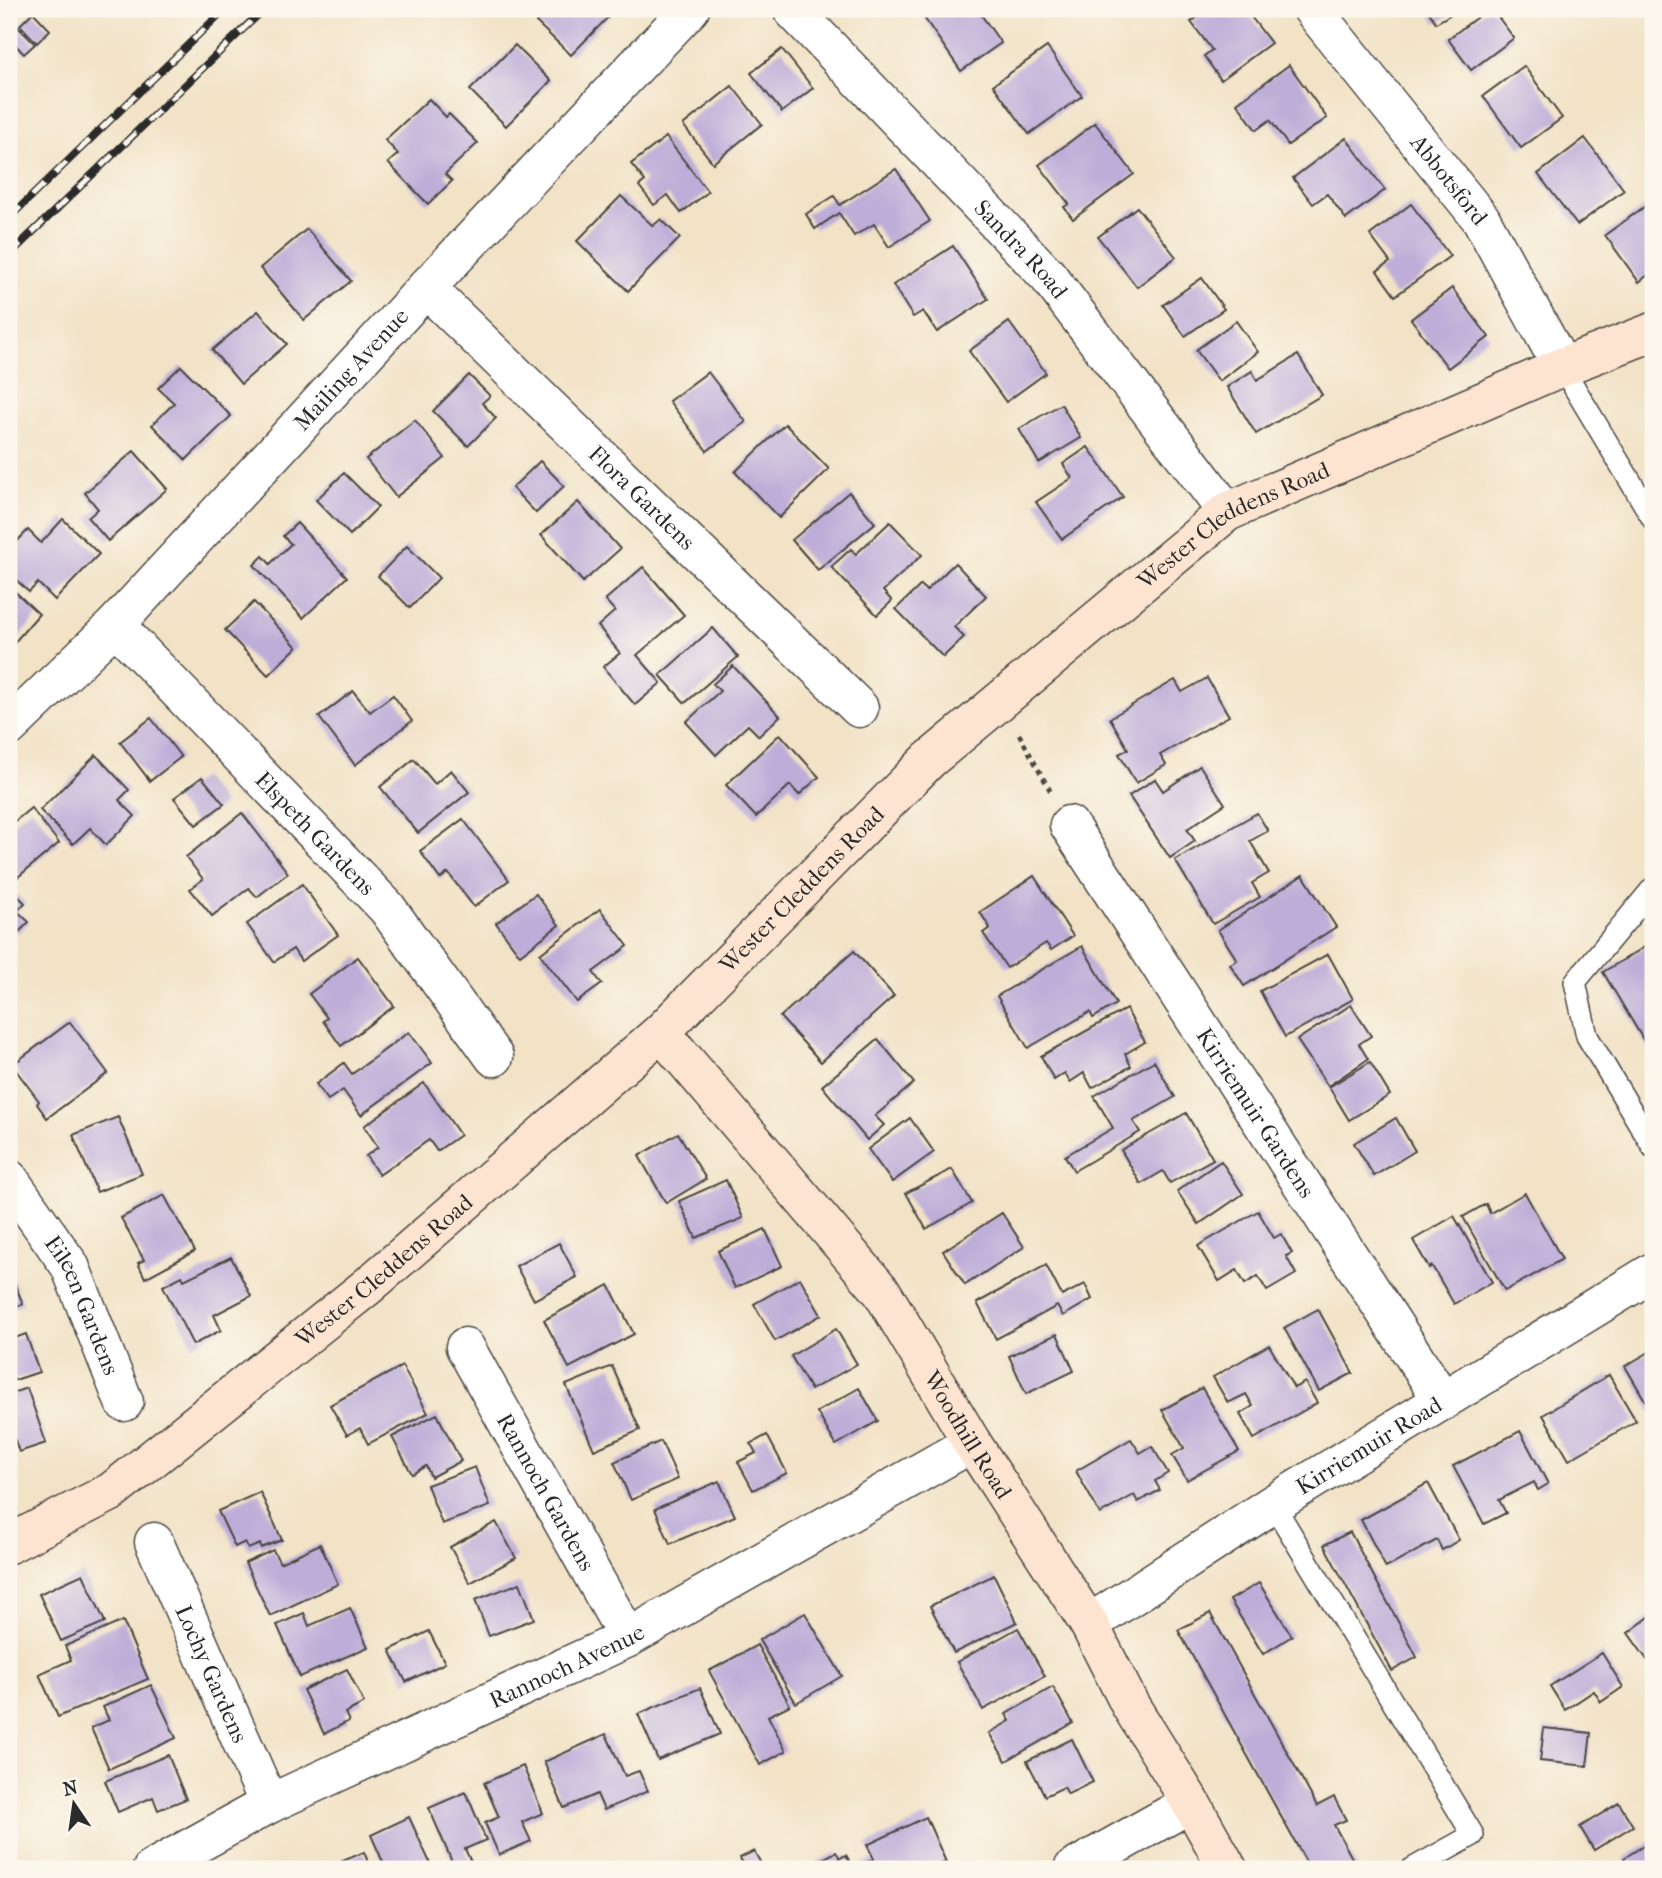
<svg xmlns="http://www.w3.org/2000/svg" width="1662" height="1878" viewBox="0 0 1662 1878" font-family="'IM FELL French Canon',serif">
<rect width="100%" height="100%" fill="#fbf7ec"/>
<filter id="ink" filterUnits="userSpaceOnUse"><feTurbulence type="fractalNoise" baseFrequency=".0143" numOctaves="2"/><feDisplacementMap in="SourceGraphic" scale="14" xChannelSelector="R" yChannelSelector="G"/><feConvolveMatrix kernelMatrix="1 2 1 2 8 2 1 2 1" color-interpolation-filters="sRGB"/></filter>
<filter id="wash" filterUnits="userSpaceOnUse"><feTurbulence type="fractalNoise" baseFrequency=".00686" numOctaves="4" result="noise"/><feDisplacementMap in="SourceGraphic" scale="28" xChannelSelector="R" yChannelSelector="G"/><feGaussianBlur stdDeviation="1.57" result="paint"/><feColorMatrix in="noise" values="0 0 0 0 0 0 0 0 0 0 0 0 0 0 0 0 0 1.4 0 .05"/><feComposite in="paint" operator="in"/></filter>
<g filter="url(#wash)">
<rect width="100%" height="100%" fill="#f2e2c6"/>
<g id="blocks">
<g fill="#beadd8">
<polygon points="549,9 616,9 571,55 536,22"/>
<polygon points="941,9 977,9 1001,43 961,71 925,19"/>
<polygon points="1209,9 1245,9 1271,43 1221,80 1204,56 1212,50 1191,22"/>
<polygon points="1427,9 1460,9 1436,23"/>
<polygon points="1488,9 1492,9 1514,38 1471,70 1448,39"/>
<polygon points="33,12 50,30 37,43 20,25"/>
<polygon points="12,21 35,44 24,54 9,38 9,24"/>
<polygon points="515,45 551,81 506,126 470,90"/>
<polygon points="1047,47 1082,96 1029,134 993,85"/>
<polygon points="782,49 813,88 782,112 751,73"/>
<polygon points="1289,65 1327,118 1288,145 1270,120 1256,130 1237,103"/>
<polygon points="1524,66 1562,118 1521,148 1483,96"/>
<polygon points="732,86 762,124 713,163 683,125"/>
<polygon points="429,99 446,117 449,114 478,143 445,174 452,181 428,204 388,163 398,154 385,140"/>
<polygon points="1095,123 1134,174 1073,219 1064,207 1069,204 1039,165"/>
<polygon points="666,137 708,192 681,213 668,195 654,205 639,186 645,181 631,164"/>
<polygon points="1346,138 1385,190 1346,219 1327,194 1313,204 1293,178"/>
<polygon points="1585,138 1624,190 1577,225 1538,174"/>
<polygon points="896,169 930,221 889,247 874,224 854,236 839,213 815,229 806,214 834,196 840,205"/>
<polygon points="621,196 653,226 661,219 680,238 628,291 577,241"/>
<polygon points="1411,204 1450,256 1395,296 1377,271 1390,262 1370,235"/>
<polygon points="1647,205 1653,213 1653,271 1639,282 1605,235"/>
<polygon points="1137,207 1176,257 1137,287 1098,237"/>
<polygon points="307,229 351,281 304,320 260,268"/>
<polygon points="953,246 988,299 937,332 923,311 913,317 893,285"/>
<polygon points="1202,278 1224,309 1185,336 1163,305"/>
<polygon points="1452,288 1489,337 1448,368 1411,319"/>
<polygon points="258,311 287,344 241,384 212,350"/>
<polygon points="1236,321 1258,352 1219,381 1196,350"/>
<polygon points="1009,322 1046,373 1006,402 969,351"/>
<polygon points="1298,355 1322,395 1256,434 1227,387 1252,371 1257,380"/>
<polygon points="181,366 231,416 186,460 152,425 174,403 158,388"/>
<polygon points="708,372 746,422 707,451 669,401"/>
<polygon points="469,375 490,396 482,403 496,418 468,446 433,411"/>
<polygon points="1061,404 1081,438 1039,463 1019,429"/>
<polygon points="415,420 445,458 396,497 366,459"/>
<polygon points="785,424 829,469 779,518 735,472"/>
<polygon points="1088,447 1123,497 1062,539 1036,502 1072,478 1063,464"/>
<polygon points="134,451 167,489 108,541 88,518 98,509 85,493"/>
<polygon points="540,461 564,486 536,513 512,488"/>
<polygon points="344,473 378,507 350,535 316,500"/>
<polygon points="849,492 875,523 818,570 792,540"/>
<polygon points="578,502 620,549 583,582 541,535"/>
<polygon points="63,519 99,554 55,600 38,583 29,592 9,573 9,550 28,530 41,543"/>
<polygon points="890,522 922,555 883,591 892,601 877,615 831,567 851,549 856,554"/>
<polygon points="297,523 347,577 303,618 254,565 263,556 270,564 291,544 283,536"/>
<polygon points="407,546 439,578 410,608 378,576"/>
<polygon points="955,563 986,596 954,627 964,637 943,657 896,609 921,585 926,591"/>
<polygon points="643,567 684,615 637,655 661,683 635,705 603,667 620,653 598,626 615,611 605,600"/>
<polygon points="9,586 39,614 13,644 9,640"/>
<polygon points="254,602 297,647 268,675 225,630"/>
<polygon points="713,628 738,657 685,703 660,675"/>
<polygon points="733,666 780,716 759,736 748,725 716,755 686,722 720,691 713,684"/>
<polygon points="1207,678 1229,716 1160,755 1166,765 1136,783 1119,754 1128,749 1110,718 1175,680 1182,692"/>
<polygon points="353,691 370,712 393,695 412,721 355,765 319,717"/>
<polygon points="151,718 181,757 150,781 120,742"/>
<polygon points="780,734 819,777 799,795 790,785 756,817 726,785"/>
<polygon points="96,755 129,790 119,800 135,816 106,845 90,828 73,844 40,810"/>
<polygon points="414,759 435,784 451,770 469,792 418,833 380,787"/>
<polygon points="1200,766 1225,804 1187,829 1195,841 1170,858 1129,796 1155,779 1163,791"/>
<polygon points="202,777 224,804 196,825 174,798"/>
<polygon points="31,808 59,843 18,877 9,865 9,826"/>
<polygon points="242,813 288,873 257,897 249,888 212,916 190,889 203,879 186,857"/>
<polygon points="1257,813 1268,831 1250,841 1269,873 1252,883 1260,897 1213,924 1175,860"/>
<polygon points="463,819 509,880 474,907 448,873 440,879 420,851"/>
<polygon points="1303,875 1336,927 1244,986 1230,964 1237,960 1218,930"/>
<polygon points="1034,876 1073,936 1051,950 1046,943 1007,968 983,933 990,928 980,912"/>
<polygon points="302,884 338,935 301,961 293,949 274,962 247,924"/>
<polygon points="9,887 25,903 17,911 29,922 18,933 9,924"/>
<polygon points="536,894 559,925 520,955 496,923"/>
<polygon points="600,909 628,946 593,972 602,984 577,1002 540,954"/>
<polygon points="1653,942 1653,1056 1603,972"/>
<polygon points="1082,946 1116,1004 1093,1018 1090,1012 1028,1048 997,996"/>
<polygon points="854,951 894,996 821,1062 780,1017"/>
<polygon points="1328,954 1353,999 1285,1037 1260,991"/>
<polygon points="358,957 394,1006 341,1046 323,1021 327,1018 309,994"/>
<polygon points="1351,1005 1371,1036 1359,1044 1368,1059 1328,1086 1297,1040"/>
<polygon points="1126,1009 1145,1042 1125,1054 1131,1066 1092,1088 1084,1073 1070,1082 1065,1073 1054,1080 1041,1056"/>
<polygon points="70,1022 108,1073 47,1118 37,1104 39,1101 12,1065"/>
<polygon points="409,1032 432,1063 361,1115 343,1090 328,1100 316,1084 344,1063 352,1074"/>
<polygon points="878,1039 914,1083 875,1116 884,1125 867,1140 822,1086"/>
<polygon points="1154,1061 1175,1097 1133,1121 1140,1132 1074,1171 1065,1156 1113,1128 1094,1096"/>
<polygon points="1370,1062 1390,1095 1349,1120 1329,1087"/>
<polygon points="424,1083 460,1135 437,1151 429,1140 379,1175 366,1156 378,1147 364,1126"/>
<polygon points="1186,1113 1213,1159 1170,1183 1163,1171 1141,1184 1121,1150"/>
<polygon points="118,1117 142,1174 97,1192 73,1135"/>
<polygon points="910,1118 934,1152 892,1182 868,1149"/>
<polygon points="1396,1118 1415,1151 1374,1176 1354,1143"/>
<polygon points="678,1133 706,1179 666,1203 639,1156"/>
<polygon points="1221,1161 1243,1194 1199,1224 1177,1191"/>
<polygon points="952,1169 972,1203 926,1229 906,1193"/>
<polygon points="726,1180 743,1218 696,1238 679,1201"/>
<polygon points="1525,1193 1562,1259 1505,1291 1463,1217 1486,1204 1490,1213"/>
<polygon points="164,1195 195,1251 145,1278 138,1263 144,1260 121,1218"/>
<polygon points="1258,1211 1274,1238 1281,1234 1292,1253 1286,1256 1296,1274 1267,1291 1258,1276 1245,1284 1237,1270 1219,1281 1198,1246"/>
<polygon points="1002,1213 1024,1247 965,1285 943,1251"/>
<polygon points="1454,1216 1492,1282 1454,1304 1432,1266 1429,1268 1413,1240"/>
<polygon points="765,1229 782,1266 735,1288 718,1251"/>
<polygon points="559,1243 577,1277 534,1300 516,1266"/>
<polygon points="231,1257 251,1296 214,1315 221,1330 193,1345 163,1286 182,1276 184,1280"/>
<polygon points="1046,1265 1062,1296 1085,1284 1092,1299 1063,1316 1057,1306 996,1339 977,1303"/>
<polygon points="9,1270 23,1304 9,1310"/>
<polygon points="800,1278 821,1315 775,1341 754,1304"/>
<polygon points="609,1285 634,1334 569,1368 544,1320"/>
<polygon points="1318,1309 1353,1373 1319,1391 1284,1328"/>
<polygon points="836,1329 857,1364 811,1390 791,1356"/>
<polygon points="26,1334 39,1372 9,1382 9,1340"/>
<polygon points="1057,1334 1074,1371 1026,1394 1009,1356"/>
<polygon points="1269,1345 1294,1388 1305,1382 1317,1403 1254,1439 1240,1414 1253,1406 1246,1394 1228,1403 1213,1377"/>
<polygon points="1653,1350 1653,1414 1625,1366"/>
<polygon points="402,1366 428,1413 368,1444 360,1428 347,1435 330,1405"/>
<polygon points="612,1366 640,1430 594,1450 566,1385"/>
<polygon points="1609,1375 1636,1421 1569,1460 1543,1415"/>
<polygon points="27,1388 46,1443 19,1452 15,1440 9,1442 9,1394"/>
<polygon points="859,1388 878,1421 836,1445 817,1412"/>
<polygon points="1202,1388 1239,1451 1187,1480 1172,1455 1184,1448 1162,1410"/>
<polygon points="437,1414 461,1461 431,1477 426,1466 412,1474 392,1437"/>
<polygon points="1520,1431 1548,1484 1538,1490 1534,1482 1499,1500 1506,1513 1484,1524 1453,1466"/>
<polygon points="767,1435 787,1473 753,1490 738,1462 756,1453 751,1444"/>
<polygon points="1131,1439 1140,1453 1152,1446 1168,1473 1155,1481 1160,1490 1138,1502 1134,1495 1100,1514 1076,1471"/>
<polygon points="661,1441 678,1479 631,1500 614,1462"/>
<polygon points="475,1467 490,1506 442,1524 427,1485"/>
<polygon points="719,1481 735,1516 670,1544 655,1509"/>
<polygon points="1428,1483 1459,1540 1442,1550 1437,1540 1386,1568 1361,1520"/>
<polygon points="260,1492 282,1540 261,1548 260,1544 248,1549 245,1542 235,1547 218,1511"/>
<polygon points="496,1522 516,1558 470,1583 450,1547"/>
<polygon points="1350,1532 1417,1657 1392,1671 1324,1545"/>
<polygon points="320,1544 338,1584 270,1616 245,1563 273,1550 280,1563"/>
<polygon points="83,1574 105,1622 61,1641 39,1594"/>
<polygon points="994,1575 1017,1622 954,1653 930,1606"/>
<polygon points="520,1583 534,1619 489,1636 475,1600"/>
<polygon points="1259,1583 1292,1636 1263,1654 1230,1600"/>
<polygon points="350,1608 368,1647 300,1677 277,1625 304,1613 309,1626"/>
<polygon points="805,1613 842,1676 796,1703 759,1640"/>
<polygon points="1210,1613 1317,1806 1334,1797 1346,1820 1334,1825 1358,1869 1310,1869 1178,1630"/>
<polygon points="1653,1614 1653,1668 1628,1633"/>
<polygon points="123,1621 148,1679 58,1717 39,1674 71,1660 65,1646"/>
<polygon points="1018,1628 1045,1676 983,1710 957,1662"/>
<polygon points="429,1631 445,1663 406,1682 390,1650"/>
<polygon points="757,1645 790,1705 768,1716 786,1751 760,1765 709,1671"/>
<polygon points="1602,1653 1623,1687 1601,1702 1594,1691 1565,1710 1550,1686"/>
<polygon points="347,1669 364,1703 345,1713 349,1721 324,1734 303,1690"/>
<polygon points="151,1685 176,1738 109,1769 91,1728 109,1720 103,1707"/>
<polygon points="1053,1687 1073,1723 1006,1761 989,1733 1010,1721 1006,1714"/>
<polygon points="700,1688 720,1734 658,1760 638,1714"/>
<polygon points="1544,1728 1591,1733 1587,1766 1540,1761"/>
<polygon points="606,1734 625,1776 639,1771 648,1791 604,1810 597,1794 564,1808 544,1762"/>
<polygon points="1072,1739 1093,1782 1068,1794 1064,1787 1045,1796 1027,1761"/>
<polygon points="168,1755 186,1799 158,1810 153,1797 118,1812 105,1781"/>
<polygon points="523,1766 543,1813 522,1822 531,1841 499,1855 485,1823 499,1817 484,1783"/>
<polygon points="466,1792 486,1840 465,1849 471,1862 455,1869 429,1808"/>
<polygon points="1619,1803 1633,1826 1594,1850 1580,1827"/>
<polygon points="409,1817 431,1865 421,1869 386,1869 371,1835"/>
<polygon points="926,1817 946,1862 930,1869 862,1869 860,1865 874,1859 867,1845"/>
<polygon points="1653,1840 1653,1869 1631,1869 1624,1858"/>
<polygon points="754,1851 764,1869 746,1869 740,1858"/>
<polygon points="364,1852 371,1869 324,1869"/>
<polygon points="836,1852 840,1858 846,1855 854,1869 803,1869"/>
</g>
</g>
</g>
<g filter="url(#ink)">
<use href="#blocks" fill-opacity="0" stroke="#494642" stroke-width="2"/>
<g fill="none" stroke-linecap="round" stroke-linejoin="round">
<defs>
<g id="lane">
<polyline points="1562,367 1653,519"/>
<polyline points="1653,888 1575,982 1587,1036 1653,1147"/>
<polyline points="1273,1504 1473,1835 1412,1869"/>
</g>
<g id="street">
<path id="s1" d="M792 9 1048 276 1227 512"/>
<path id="s2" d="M1312 9 1481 219 1562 367"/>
<path id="s3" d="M426 288 859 708"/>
<path id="s4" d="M115 625 387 908 494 1057"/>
<path id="s5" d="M9 727 115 625 426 288 690 9"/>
<path id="s6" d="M1069 825 1443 1401"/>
<path id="s7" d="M9 1179 70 1266 124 1402"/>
<path id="s8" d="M465 1347 628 1638"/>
<path id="s9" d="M154 1542 269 1804"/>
<path id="s10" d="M1089 1624 1273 1504 1653 1272"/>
<path id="s11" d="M152 1869 269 1804 628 1638 972 1443"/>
<polyline points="1073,1869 1191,1803"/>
</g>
<g id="secondary">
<path id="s12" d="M661 1032 882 1292 972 1443 1089 1624 1130 1705 1191 1803 1228 1869"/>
<path id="s13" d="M9 1544 111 1492 368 1286 661 1032 929 760 1227 512 1562 367 1653 332"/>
</g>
</defs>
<use href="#lane" stroke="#494642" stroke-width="24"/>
<use href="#street" stroke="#494642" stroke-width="41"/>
<use href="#secondary" stroke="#494642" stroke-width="41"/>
<polyline stroke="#494642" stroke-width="4.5" stroke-dasharray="5 5" stroke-linecap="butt" points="1019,734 1052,794"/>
<use href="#lane" stroke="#fff" stroke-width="21"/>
<use href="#street" stroke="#fff" stroke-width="38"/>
<use href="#secondary" stroke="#fde4d1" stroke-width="38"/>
<defs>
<g id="rail">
<polyline points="9,218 225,9"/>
<polyline points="9,255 264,9"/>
</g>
</defs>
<use href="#rail" stroke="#2b2b2b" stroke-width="8"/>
<use href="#rail" stroke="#fbf7ec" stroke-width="5" stroke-dasharray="16" stroke-linecap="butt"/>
</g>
</g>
<g text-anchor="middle" stroke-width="5" stroke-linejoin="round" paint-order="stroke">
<g font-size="23" fill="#2b2b2b" stroke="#fbf7ec">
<text dy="8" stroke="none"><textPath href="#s2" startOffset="219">Abbotsford</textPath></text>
<text dy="8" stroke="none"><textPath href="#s1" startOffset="332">Sandra Road</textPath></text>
<text dy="8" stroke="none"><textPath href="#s5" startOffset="495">Mailing Avenue</textPath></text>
<text dy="8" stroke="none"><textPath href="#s3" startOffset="301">Flora Gardens</textPath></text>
<text dy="8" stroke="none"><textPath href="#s13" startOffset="1600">Wester Cleddens Road</textPath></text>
<text dy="8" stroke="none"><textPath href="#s4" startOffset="289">Elspeth Gardens</textPath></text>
<text dy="8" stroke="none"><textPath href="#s13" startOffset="1032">Wester Cleddens Road</textPath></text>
<text dy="8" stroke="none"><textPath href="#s6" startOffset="343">Kirriemuir Gardens</textPath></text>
<text dy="8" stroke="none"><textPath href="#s13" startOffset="466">Wester Cleddens Road</textPath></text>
<text dy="8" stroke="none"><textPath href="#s7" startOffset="147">Eileen Gardens</textPath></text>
<text dy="8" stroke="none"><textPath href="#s12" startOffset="508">Woodhill Road</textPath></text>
<text dy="8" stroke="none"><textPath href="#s10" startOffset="332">Kirriemuir Road</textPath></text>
<text dy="8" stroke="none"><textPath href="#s8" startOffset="166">Rannoch Gardens</textPath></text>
<text dy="8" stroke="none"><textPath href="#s11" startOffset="462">Rannoch Avenue</textPath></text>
<text dy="8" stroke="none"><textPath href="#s9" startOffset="144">Lochy Gardens</textPath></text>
</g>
</g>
<rect width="1662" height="1878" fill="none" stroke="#fbf7ec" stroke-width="35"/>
<g transform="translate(74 1804) rotate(347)" stroke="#fbf7ec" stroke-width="5" paint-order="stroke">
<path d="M0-5L12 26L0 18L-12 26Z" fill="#2b2b2b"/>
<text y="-10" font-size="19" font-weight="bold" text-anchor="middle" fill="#2b2b2b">N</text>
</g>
</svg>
